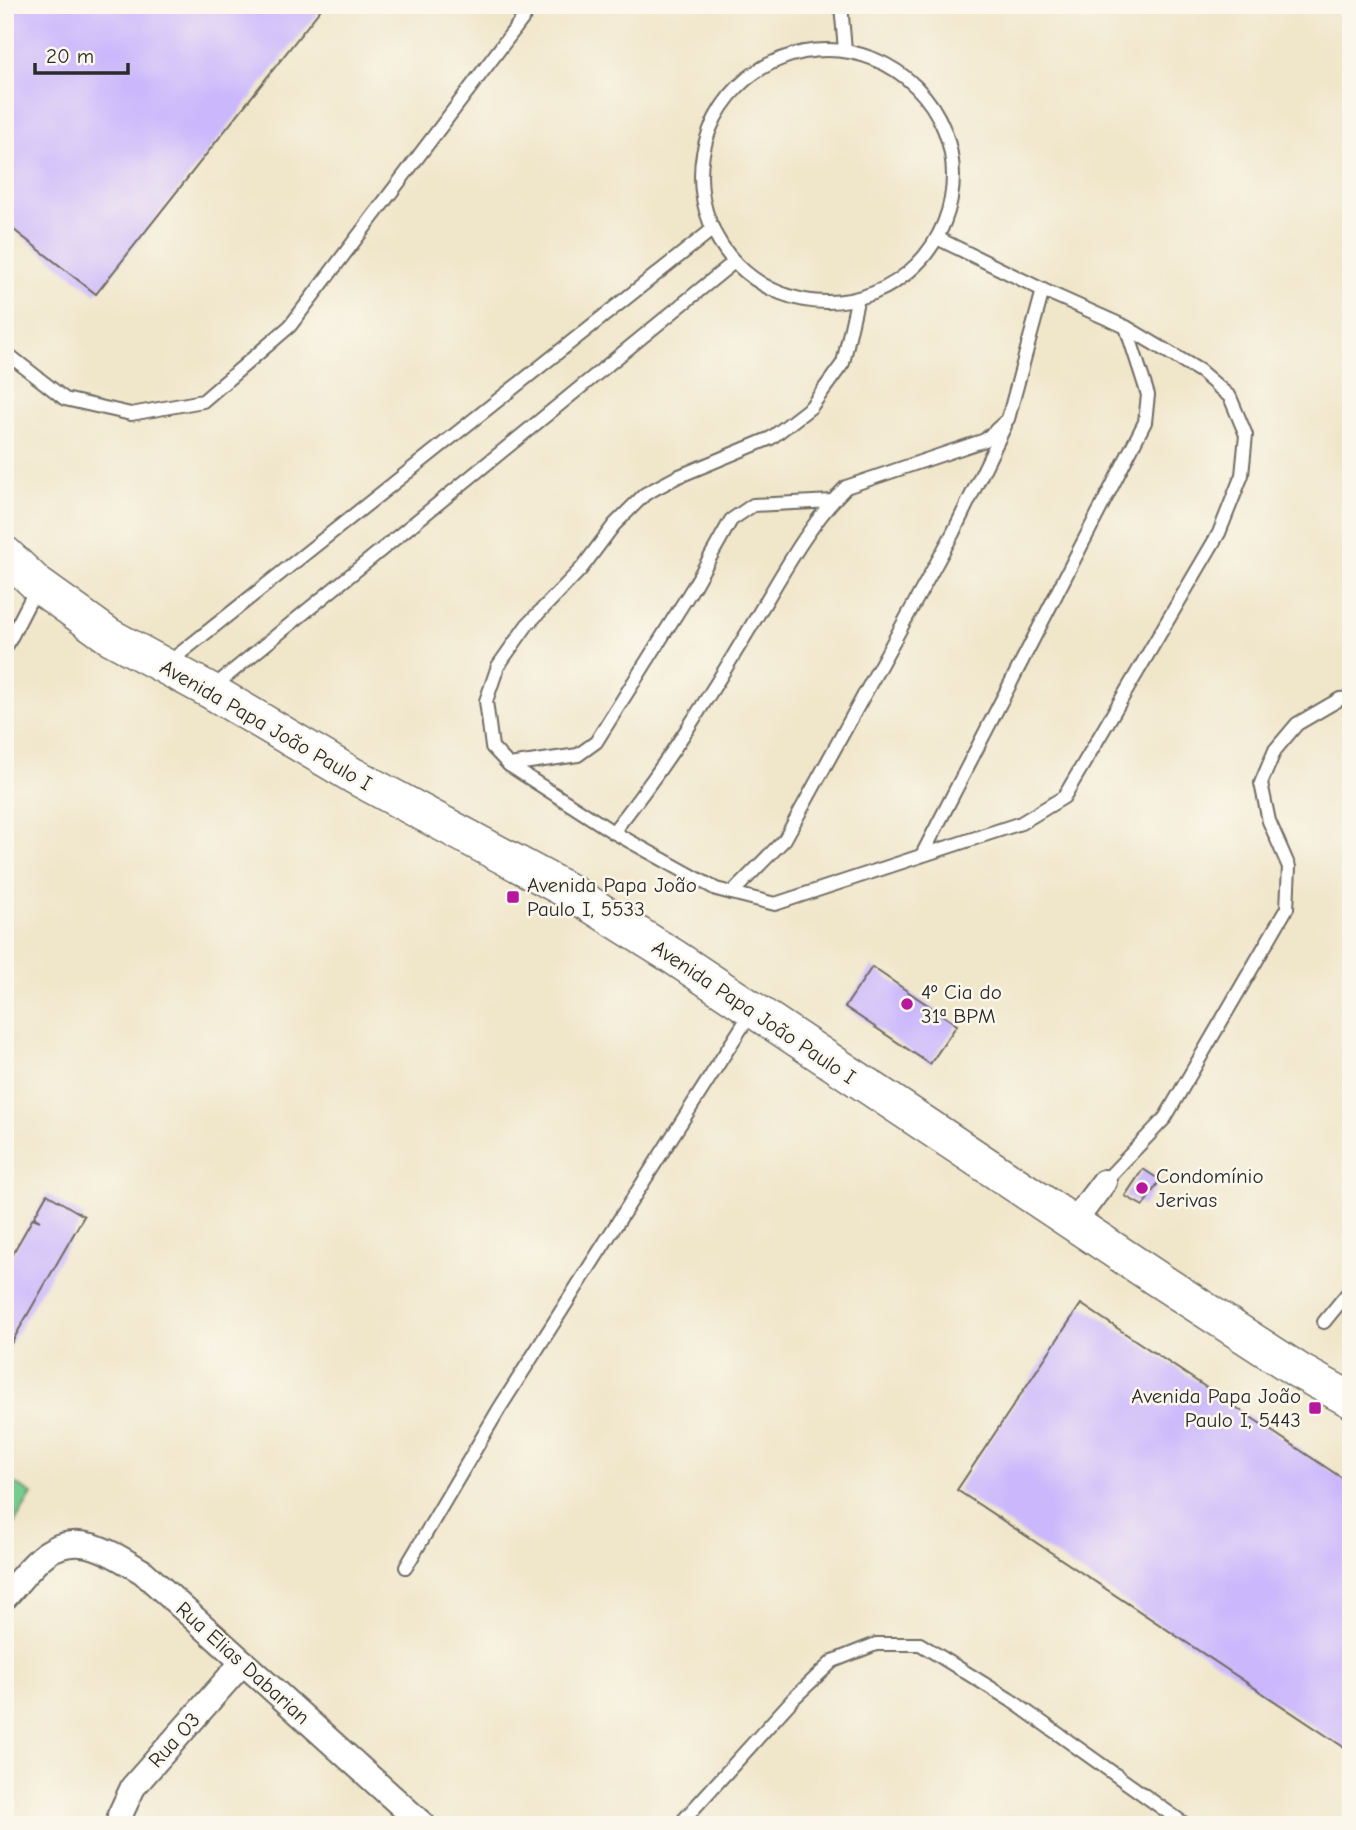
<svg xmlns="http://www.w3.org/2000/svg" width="1356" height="1830" viewBox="0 0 1356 1830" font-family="'Comic Neue',sans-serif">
<rect width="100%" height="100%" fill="#fbf7ec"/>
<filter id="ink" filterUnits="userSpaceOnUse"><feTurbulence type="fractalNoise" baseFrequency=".0143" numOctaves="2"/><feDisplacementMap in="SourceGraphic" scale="14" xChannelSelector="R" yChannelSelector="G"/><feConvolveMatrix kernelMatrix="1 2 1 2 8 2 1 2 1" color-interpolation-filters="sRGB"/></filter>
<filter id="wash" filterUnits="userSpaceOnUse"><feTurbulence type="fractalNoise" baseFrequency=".00686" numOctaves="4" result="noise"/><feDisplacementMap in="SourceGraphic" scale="28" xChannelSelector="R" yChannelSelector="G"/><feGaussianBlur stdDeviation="1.57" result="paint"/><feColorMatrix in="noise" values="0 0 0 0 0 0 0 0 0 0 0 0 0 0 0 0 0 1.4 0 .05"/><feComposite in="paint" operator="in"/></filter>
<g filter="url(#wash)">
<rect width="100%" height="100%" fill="#f0e6ca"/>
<polygon fill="#77cc8f" stroke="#517c5d" stroke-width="2" points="5,1478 32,1494 5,1539"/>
<g id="blocks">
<g fill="#cab7fc">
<polygon points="5,5 324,5 96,294 5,223"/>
<polygon points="872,967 957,1025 930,1064 845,1007"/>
<polygon points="1143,1169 1160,1180 1143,1206 1125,1196"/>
<polygon points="47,1194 84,1216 5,1354 5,1267 33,1218 40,1221 34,1217"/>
<polygon points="1081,1304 1351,1484 1351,1740 1345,1748 957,1490"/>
</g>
</g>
</g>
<g filter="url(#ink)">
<use href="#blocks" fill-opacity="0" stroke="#706c63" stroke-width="2"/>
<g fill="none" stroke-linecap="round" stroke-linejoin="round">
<defs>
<g id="service">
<polyline points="841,5 845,50"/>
<circle cx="827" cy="176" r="126"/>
<polyline points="857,301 843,363 811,407 771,438 677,477 645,494 614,525 581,569 527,625 498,666 486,701 492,747 509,765 613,832 716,889 775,904 1021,823 1064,797 1219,533 1242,475 1246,435 1230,397 1200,371 1126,327 1043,290"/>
<polyline points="5,352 65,399 131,414 203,401 290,326 533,5"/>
<polyline points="5,649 38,585"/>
<polyline points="168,663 713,229"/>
<polyline points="212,688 734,262"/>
<polyline points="509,765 578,755 596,742 694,586 731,520 753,505 833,501"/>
<path d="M613 832C666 766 710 695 753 623 781 577 807 526 846 487L985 440 1008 419 1043 290 937 238"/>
<polyline points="922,855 1145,422 1148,395 1126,327"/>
<polyline points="732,893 785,839 953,533 1005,426"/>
<polyline points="1104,1182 1165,1118 1287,908 1289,867 1269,821 1261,783 1275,750 1297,724 1340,699 1351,698"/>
<polyline points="1324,1322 1351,1289"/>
<polyline points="406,1567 499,1409 752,1011"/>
<polyline points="679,1825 794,1698 833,1661 876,1644 920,1644 1012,1701 1186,1825"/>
</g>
<g id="minor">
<polyline points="1073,1223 1104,1182"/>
<path d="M5 1597C18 1583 32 1563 47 1553 81 1530 114 1555 143 1572L423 1825"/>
<polyline points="119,1825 120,1815 133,1787 243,1662"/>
</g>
<polyline id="secondary" points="5,554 38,585 109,636 209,690 354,776 572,893 674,957 1159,1280 1299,1371 1351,1400"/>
</defs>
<use href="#service" stroke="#706c63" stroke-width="16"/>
<use href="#minor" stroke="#706c63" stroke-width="28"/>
<use href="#secondary" stroke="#706c63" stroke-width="38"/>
<use href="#service" stroke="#fff" stroke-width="12"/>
<use href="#minor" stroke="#fff" stroke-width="24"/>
<use href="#secondary" stroke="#fff" stroke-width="35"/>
</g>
</g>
<g fill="#b5179e" stroke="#fbf7ec" stroke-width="2.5">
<rect x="506" y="890" width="14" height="14" rx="3.5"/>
<circle cx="907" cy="1004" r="7"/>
<circle cx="1142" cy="1188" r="7"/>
<rect x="1308" y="1401" width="14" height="14" rx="3.5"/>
</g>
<g text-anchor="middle" stroke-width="5" stroke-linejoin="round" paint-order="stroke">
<g font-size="21" fill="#2b2b2b" stroke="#fbf7ec">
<text transform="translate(266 725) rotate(30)" y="7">Avenida Papa João Paulo I</text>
<text transform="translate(754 1012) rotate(34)" y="7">Avenida Papa João Paulo I</text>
<text transform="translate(243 1663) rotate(42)" y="7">Rua Elias Dabarian</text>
<text transform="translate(174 1740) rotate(-48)" y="7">Rua O3</text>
</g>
<g font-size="21" fill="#2b2b2b" stroke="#fbf7ec" text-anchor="start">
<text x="527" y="892">Avenida Papa João<tspan x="527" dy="24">Paulo I, 5533</tspan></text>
<text x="921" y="999">4º Cia do<tspan x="921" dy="24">31ª BPM</tspan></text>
<text x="1156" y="1183">Condomínio<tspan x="1156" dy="24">Jerivas</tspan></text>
<text x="1301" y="1403" text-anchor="end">Avenida Papa João<tspan x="1301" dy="24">Paulo I, 5443</tspan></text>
</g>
</g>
<rect width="1356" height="1830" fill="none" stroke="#fbf7ec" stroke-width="28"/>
<path d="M35 63v10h93v-10" fill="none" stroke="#2b2b2b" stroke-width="3.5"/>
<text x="46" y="63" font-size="21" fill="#2b2b2b" stroke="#fbf7ec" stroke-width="5" paint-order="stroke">20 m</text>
</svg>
